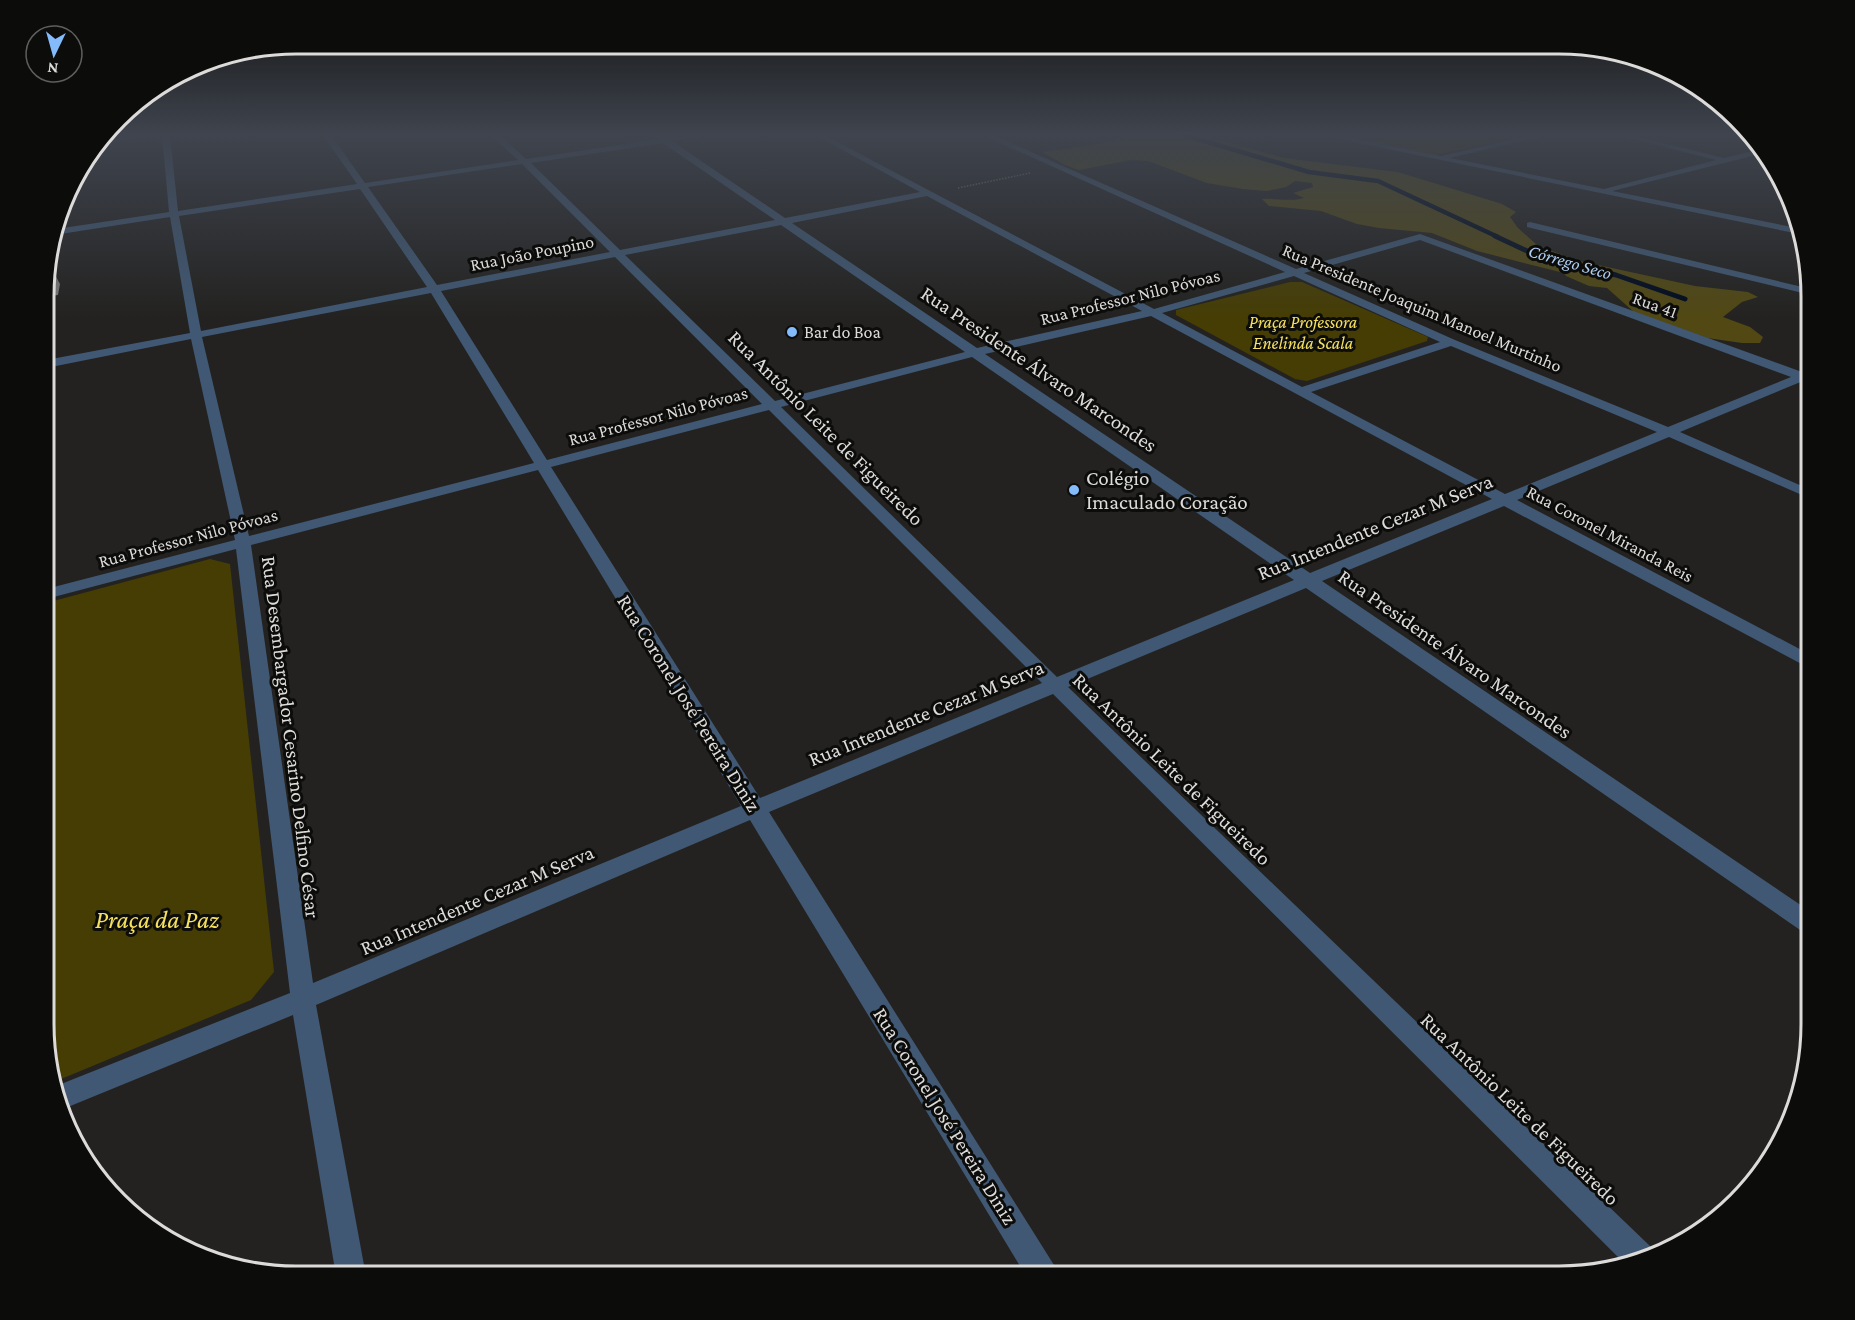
<svg xmlns="http://www.w3.org/2000/svg" width="1855" height="1320" viewBox="0 0 1855 1320" font-family="'Crimson Pro',serif">
<rect width="100%" height="100%" fill="#232220"/>
<g fill="#463d04">
<polygon points="1333,135 1528,135 1436,155"/>
<polygon points="1290,282 1302,282 1428,337 1427,341 1307,381 1295,379 1176,315 1176,310"/>
<polygon points="210,559 230,564 274,972 251,1000 54,1082 46,1056 46,603"/>
</g>
<path fill="#514813" d="M1131 135H1202L1284 158 1398 172 1502 204 1516 212 1510 217 1518 228 1537 245 1575 260 1695 286 1748 292 1758 297 1742 302 1723 317 1750 327 1763 337 1760 343H1742L1707 338 1634 312 1607 288 1589 286 1566 276 1564 273 1477 251 1432 233 1379 228 1357 224 1321 211 1269 206 1262 199C1276 198 1291 202 1304 198L1293 193 1313 187 1312 183 1295 181 1286 187 1267 191 1243 189 1207 183 1148 161 1131 160 1079 170 1065 165 1042 152 1105 143V141Z"/>
<g fill="none" stroke-linecap="round" stroke-linejoin="round">
<polyline stroke="#000b1e" stroke-width="4.5" points="1184,135 1309,172 1378,181 1498,237"/>
<polyline stroke="#000b1e" stroke-width="5" points="1495,236 1540,257 1616,275 1685,299"/>
<polyline stroke="#757472" stroke-width="1.5" stroke-dasharray="1.5 1.5" stroke-linecap="butt" points="958,188 1030,173"/>
<g fill="#405873" fill-rule="evenodd">
<polygon points="139,135 161,135 101,143 105,138"/>
<path d="M162 135H170L178 211 357 184 323 135H331L365 183 518 160 491 135H499L526 159 658 139 653 135H662L666 138 703 135 699 137 672 141 785 218 920 192 815 135H824L1154 309 1285 272 983 135H993L1296 269 1420 234 1802 372 1811 369 1810 381H1803L1680 432 1811 490V499L1669 437 1517 500 1811 655V669L1504 506 1322 581 1811 912V935L1803 932 1306 588 1068 687 1651 1247 1653 1254 1623 1262 1053 694 769 812 1054 1265 1058 1276H1026L750 820 316 1005 366 1276H336L293 1015 63 1109 56 1086 290 993 236 549 46 599V589L235 540 191 339 46 368V360L190 333 170 217 54 235 56 229 169 212ZM663 143 775 220 620 250 531 163ZM522 164 610 252 437 285 368 187ZM360 189 427 287 201 331 179 216ZM927 196 1142 311 977 348 792 223ZM781 225 965 352 775 401 625 255ZM1420 240 1791 377 1668 427 1455 340 1304 273ZM615 257 762 404 547 460 441 291ZM1294 276 1440 342 1302 387 1162 313ZM431 293 534 463 249 536 202 337ZM1151 316 1492 499 1310 573 985 354ZM1451 346 1657 432 1505 494 1311 392ZM972 357 1294 580 1057 677 781 407ZM769 410 1042 683 760 798 551 467ZM538 470 741 806 313 983 251 545Z"/>
<polygon points="1320,135 1334,135 1441,156 1533,135 1546,135 1450,158 1604,189 1716,160 1618,135 1630,135 1724,158 1757,150 1760,154 1612,191 1797,228 1799,234"/>
<polygon points="1530,222 1811,289 1811,295 1527,227 1527,223"/>
</g>
</g>
<polygon fill="#7a7a78" points="46,263 52,274 53,271 60,284 58,295 51,296 52,298 51,306 46,306"/>
<polygon fill="#afaeab" stroke="#7a7a78" stroke-width="1.5" points="53,271 50,281 46,282 46,272"/>
<linearGradient id="sky" x2="0" y2="1"><stop stop-color="#131312"/><stop offset="0.42" stop-color="#3f444e"/><stop offset="1" stop-color="#3f444e" stop-opacity="0"/></linearGradient>
<rect width="1855" height="319" fill="url(#sky)"/>
<g fill="#84bcfb" stroke="#0c0c0b" stroke-width="2">
<circle cx="792" cy="332" r="6"/>
<circle cx="1074" cy="490" r="6"/>
</g>
<g text-anchor="middle" stroke-width="6" stroke-linejoin="round" paint-order="stroke">
<g font-size="18" fill="#dcdbd9" stroke="#0c0c0b">
<text transform="translate(532 253) rotate(-11)" y="6">Rua João Poupino</text>
<text transform="translate(1130 297) rotate(-14)" y="6">Rua Professor Nilo Póvoas</text>
<text transform="translate(1655 305) rotate(20)" y="6">Rua 41</text>
<text transform="translate(1422 308) rotate(23)" y="6">Rua Presidente Joaquim Manoel Murtinho</text>
<text transform="translate(658 416) rotate(-15)" y="6">Rua Professor Nilo Póvoas</text>
<text transform="translate(1610 534) rotate(28)" y="6">Rua Coronel Miranda Reis</text>
<text transform="translate(188 538) rotate(-15)" y="6">Rua Professor Nilo Póvoas</text>
</g>
<g font-size="18" font-style="italic" fill="#afcef1" stroke="#0c0c0b">
<text transform="translate(1570 262) rotate(16)" y="6">Córrego Seco</text>
</g>
<g font-size="18" font-style="italic" fill="#f6e15f" stroke="#0c0c0b">
<text x="1303" y="328">Praça Professora<tspan x="1303" dy="21">Enelinda Scala</tspan></text>
</g>
<g font-size="18" fill="#dcdbd9" stroke="#0c0c0b" text-anchor="start">
<text x="804" y="338">Bar do Boa</text>
</g>
<g font-size="21" fill="#dcdbd9" stroke="#0c0c0b">
<text transform="translate(1039 369) rotate(34)" y="7">Rua Presidente Álvaro Marcondes</text>
<text transform="translate(826 428) rotate(45)" y="7">Rua Antônio Leite de Figueiredo</text>
<text transform="translate(1375 527) rotate(-22)" y="7">Rua Intendente Cezar M Serva</text>
<text transform="translate(1455 654) rotate(35)" y="7">Rua Presidente Álvaro Marcondes</text>
<text transform="translate(689 703) rotate(58)" y="7">Rua Coronel José Pereira Diniz</text>
<text transform="translate(926 713) rotate(-22)" y="7">Rua Intendente Cezar M Serva</text>
<text transform="translate(291 737) rotate(83)" y="7">Rua Desembargador Cesarino Delfino César</text>
<text transform="translate(1172 769) rotate(44)" y="7">Rua Antônio Leite de Figueiredo</text>
<text transform="translate(477 900) rotate(-23)" y="7">Rua Intendente Cezar M Serva</text>
<text transform="translate(1520 1109) rotate(44)" y="7">Rua Antônio Leite de Figueiredo</text>
<text transform="translate(945 1116) rotate(58)" y="7">Rua Coronel José Pereira Diniz</text>
</g>
<g font-size="21" fill="#dcdbd9" stroke="#0c0c0b" text-anchor="start">
<text x="1086" y="485">Colégio<tspan x="1086" dy="24">Imaculado Coração</tspan></text>
</g>
<g font-size="26" font-style="italic" fill="#f6e15f" stroke="#0c0c0b">
<text x="157" y="928">Praça da Paz</text>
</g>
</g>
<path d="M0 0H1855V1320H0ZM296 54H1559A242 242 0 0 1 1801 296V1024A242 242 0 0 1 1559 1266H296A242 242 0 0 1 54 1024V296A242 242 0 0 1 296 54Z" fill="#0c0c0b" fill-rule="evenodd"/>
<path fill="none" stroke="#dcdbd9" stroke-width="3" d="M296 54H1559A242 242 0 0 1 1801 296V1024A242 242 0 0 1 1559 1266H296A242 242 0 0 1 54 1024V296A242 242 0 0 1 296 54Z"/>
<g transform="translate(54 54) rotate(185)"><circle r="28" fill="#0c0c0b" stroke="#5f5f5d" stroke-width="1.5"/>
<path d="M0-4.5L10 22L0 15L-10 22Z" fill="#84bcfb"/>
<text y="-9" font-size="16" font-weight="bold" text-anchor="middle" fill="#dcdbd9">N</text>
</g>
</svg>
